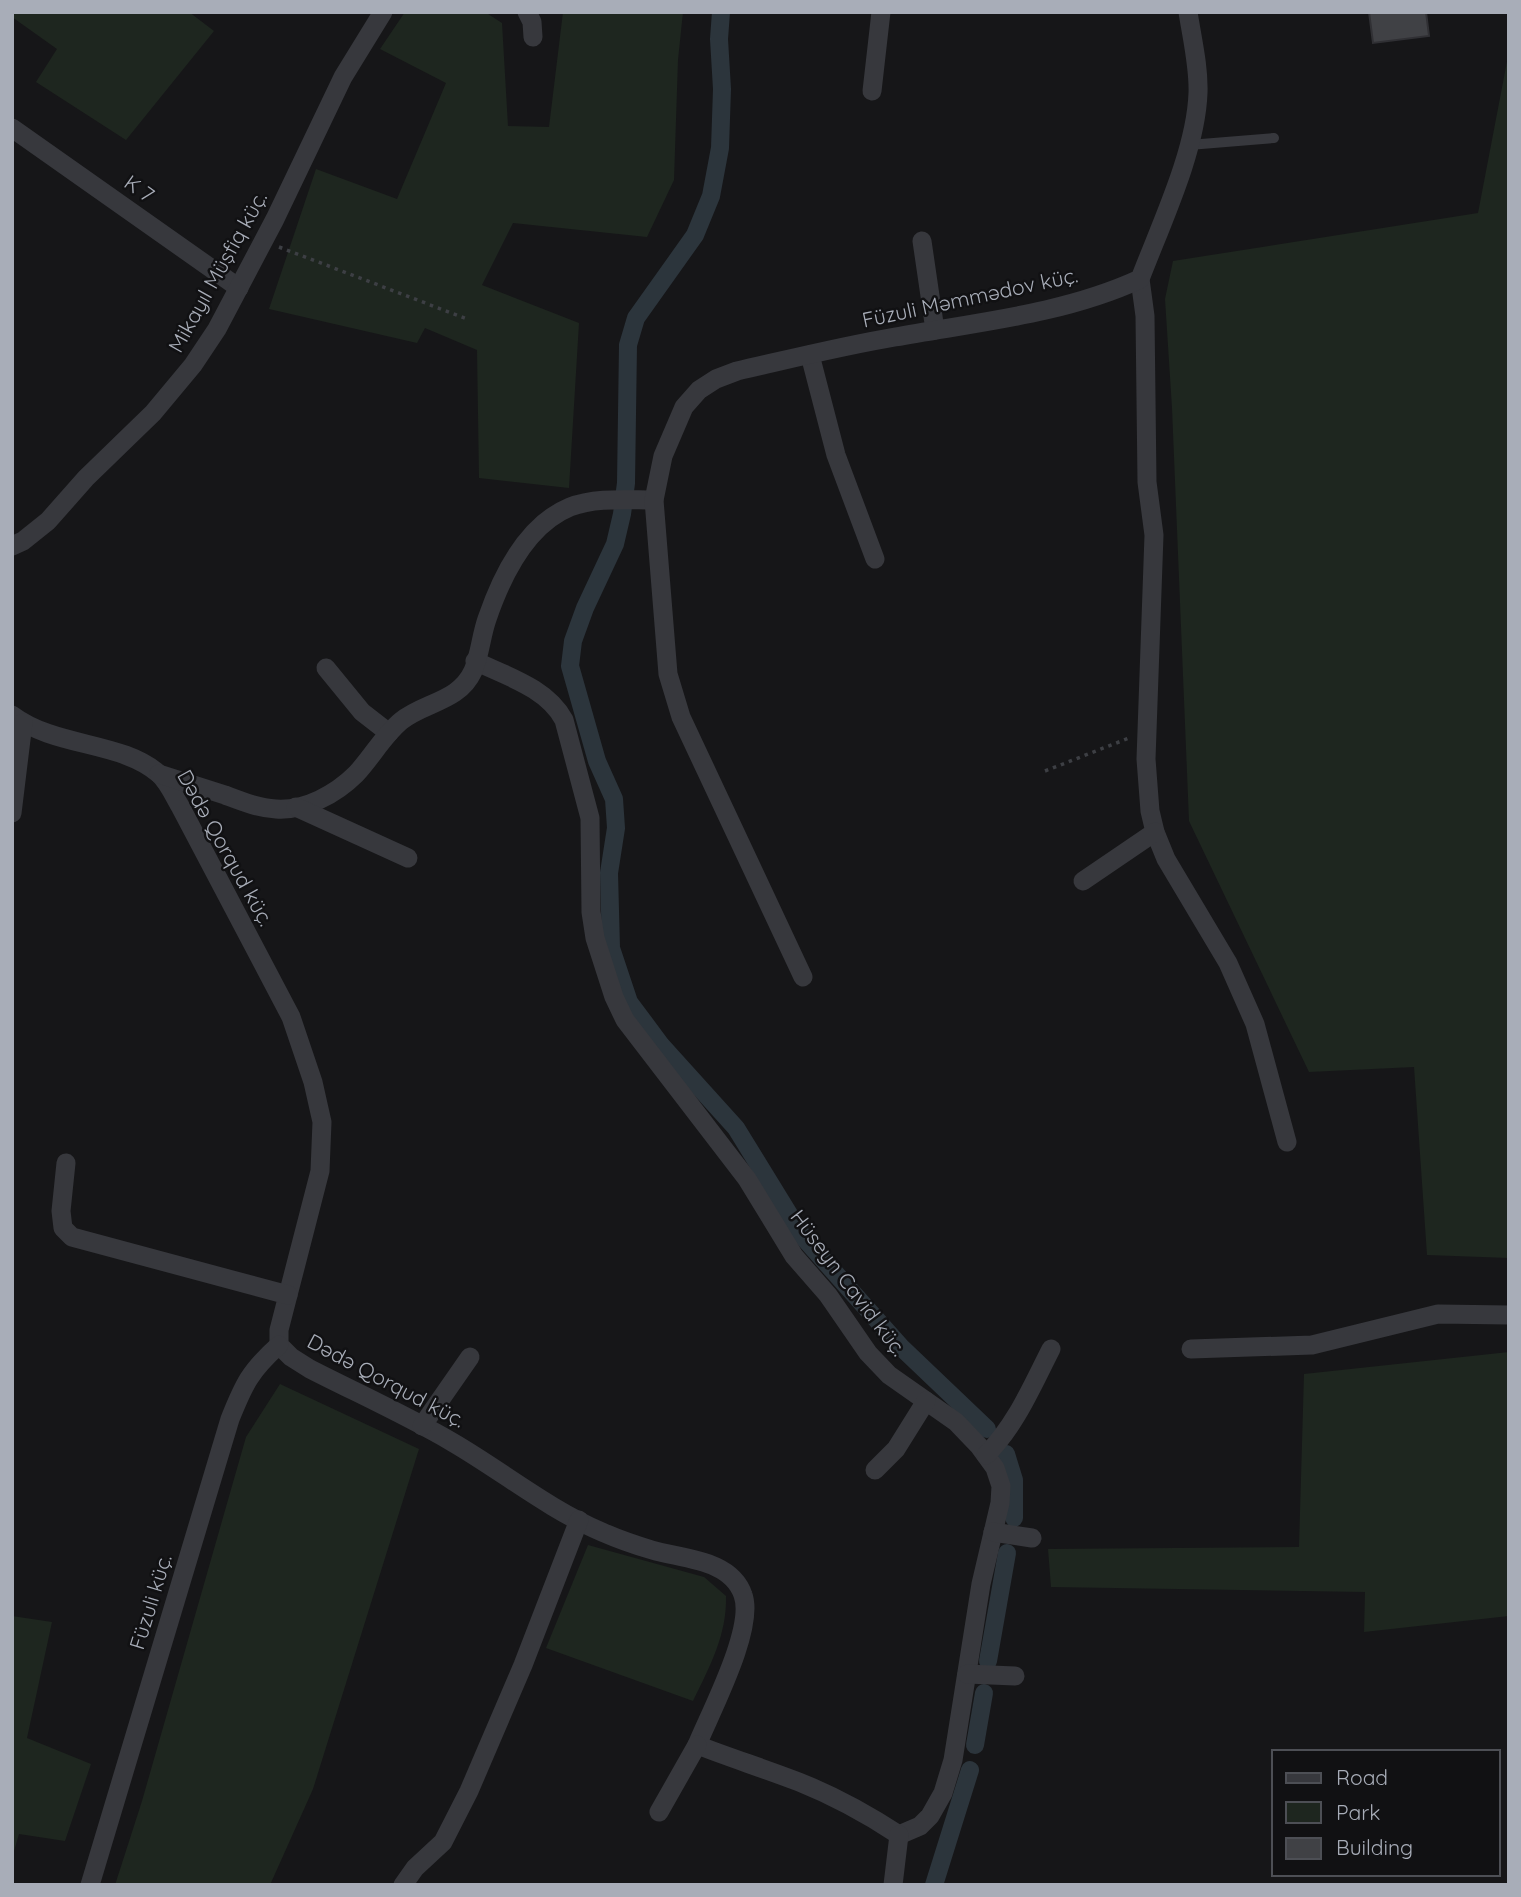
<svg xmlns="http://www.w3.org/2000/svg" width="1521" height="1897" viewBox="0 0 1521 1897" font-family="Quicksand,sans-serif">
<rect width="100%" height="100%" fill="#161618"/>
<g fill="#1e261f">
<polygon points="12,12 189,12 214,31 126,140 36,82 57,49 12,17"/>
<polygon points="405,12 485,12 502,23 508,126 549,127 563,12 683,12 678,60 674,180 647,237 513,223 482,285 579,323 569,488 479,478 477,350 425,328 417,343 269,309 316,169 397,199 446,83 380,49"/>
<polygon points="1509,51 1509,1258 1427,1255 1414,1067 1309,1072 1189,821 1172,408 1165,299 1173,261 1478,213"/>
<polygon points="1509,1352 1509,1616 1364,1632 1365,1592 1051,1587 1048,1549 1299,1547 1304,1374"/>
<polygon points="280,1384 419,1449 313,1789 270,1885 115,1885 142,1801 246,1437"/>
<path d="M588 1545 704 1577 726 1596C727 1635 710 1666 693 1701L546 1648Z"/>
<polygon points="12,1616 52,1622 27,1738 91,1764 65,1841 19,1834 12,1858"/>
</g>
<g fill="none" stroke-linecap="round" stroke-linejoin="round">
<g stroke="#2c353c" stroke-width="18">
<polyline points="721,12 719,39 722,89 720,148 711,196 695,235 636,318 628,345 626,483 622,514 615,544 585,608 573,641 570,666 597,761 614,799 616,828 609,873 611,948 629,1002 661,1045 736,1128 803,1237 901,1347 987,1429"/>
<polyline points="1006,1454 1014,1480 1014,1518"/>
<polyline points="988,1661 1007,1553"/>
<polyline points="975,1745 984,1693"/>
<polyline points="934,1885 970,1770"/>
</g>
</g>
<polygon fill="#404145" stroke="#303034" stroke-width="2" points="1369,12 1426,12 1429,36 1373,43"/>
<g fill="none" stroke-linecap="round" stroke-linejoin="round">
<g stroke="#3d3f44" stroke-width="3.5" stroke-dasharray="3.5 5" stroke-linecap="butt">
<polyline points="279,247 467,319"/>
<polyline points="1045,771 1129,738"/>
</g>
<polyline stroke="#37383d" stroke-width="10" points="1189,145 1274,138"/>
<g stroke="#37383d" stroke-width="19">
<polyline points="527,12 532,22 533,37"/>
<polyline points="872,91 881,12"/>
<polyline points="12,128 239,288"/>
<polyline points="922,241 935,330"/>
<polyline points="1140,279 1145,316 1147,482 1154,535 1146,759 1150,811 1155,832 1166,859 1228,963 1255,1024 1287,1142"/>
<polyline points="810,355 836,455 875,559"/>
<polyline points="12,546 23,541 48,521 86,478 153,413 193,365 217,329 275,219 343,77 383,12"/>
<path d="M475 661C506 676 547 688 564 720L590 818 591 912 595 938 614 997 625 1020 747 1179 794 1256 828 1295 868 1353 889 1375 956 1422 979 1446 995 1468 1001 1486 1000 1503 981 1584 953 1760 943 1793 930 1816 920 1826 899 1835"/>
<polyline points="326,668 362,712 389,733"/>
<path d="M12 715C56 748 122 741 159 774 168 782 174 796 180 806L291 1017 313 1082 322 1122 320 1171 288 1295 279 1330V1345L291 1357 310 1369C357 1393 406 1415 452 1442 502 1471 548 1509 602 1532 618 1539 635 1545 652 1550 682 1559 731 1559 743 1595 755 1628 711 1711 697 1745 731 1758 765 1769 799 1782 834 1796 867 1814 899 1835"/>
<path d="M159 774C181 781 203 788 225 795 241 801 258 808 276 809 305 811 336 794 356 774 372 757 383 736 401 721 424 702 459 702 473 671 480 655 481 636 487 619 501 578 526 525 570 507 595 497 627 500 654 500"/>
<polyline points="296,807 408,858"/>
<polyline points="12,813 23,723"/>
<polyline points="1083,881 1155,832"/>
<path d="M803 977 681 717 668 674 654 500 663 456 684 407 699 390 716 379 737 371C790 359 842 346 895 337 978 322 1064 314 1140 279 1161 224 1196 151 1198 93 1199 67 1192 38 1188 12"/>
<polyline points="66,1163 61,1211 63,1228 72,1237 288,1295"/>
<polyline points="1191,1349 1312,1345 1438,1314 1509,1315"/>
<polyline points="422,1426 470,1357"/>
<path d="M986 1455C1016 1425 1032 1386 1051 1349"/>
<polyline points="875,1470 896,1449 926,1401"/>
<polyline points="993,1532 1032,1538"/>
<polyline points="967,1674 1015,1676"/>
<polyline points="659,1812 697,1745"/>
<path d="M90 1885 230 1419C244 1384 250 1371 279 1345"/>
<polyline points="403,1885 415,1868 443,1842 469,1791 523,1665 579,1520"/>
<polyline points="893,1885 899,1835"/>
</g>
</g>
<g text-anchor="middle" stroke-width="5" stroke-linejoin="round" paint-order="stroke">
<g font-size="21" fill="#a8adb8" stroke="#111113">
<text transform="translate(139 189) rotate(35)" y="7">K 7</text>
<text transform="translate(218 272) rotate(-61)" y="7">Mikayıl Müşfiq küç.</text>
<text transform="translate(970 298) rotate(-12)" y="7">Füzuli Məmmədov küç.</text>
<text transform="translate(225 848) rotate(61)" y="7">Dədə Qorqud küç.</text>
<text transform="translate(848 1283) rotate(53)" y="7">Hüseyn Cavid küç.</text>
<text transform="translate(386 1381) rotate(28)" y="7">Dədə Qorqud küç.</text>
<text transform="translate(151 1602) rotate(-73)" y="7">Füzuli küç.</text>
</g>
</g>
<rect width="1521" height="1897" fill="none" stroke="#a8adb8" stroke-width="28"/>
<rect x="1272" y="1750" width="228" height="126" fill="#111113" stroke="#4d4f55" stroke-width="2"/>
<rect x="1286" y="1773" width="35" height="10" fill="#37383d" stroke="#4d4f55" stroke-width="2"/>
<text x="1336" y="1785" font-size="21" fill="#a8adb8">Road</text>
<rect x="1286" y="1802" width="35" height="21" fill="#1e261f" stroke="#4d4f55" stroke-width="2"/>
<text x="1336" y="1820" font-size="21" fill="#a8adb8">Park</text>
<rect x="1286" y="1838" width="35" height="21" fill="#404145" stroke="#4d4f55" stroke-width="2"/>
<text x="1336" y="1855" font-size="21" fill="#a8adb8">Building</text>
</svg>
